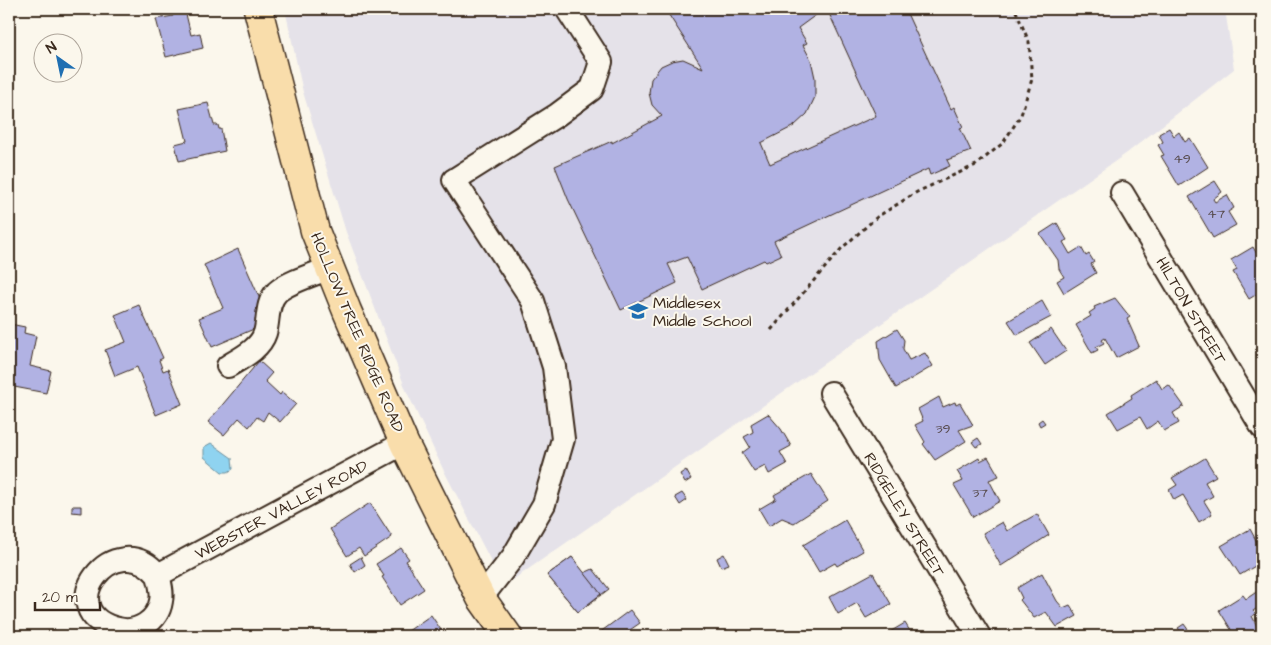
<svg xmlns="http://www.w3.org/2000/svg" width="1271" height="645" viewBox="0 0 1271 645" font-family="'Architects Daughter',sans-serif">
<rect width="100%" height="100%" fill="#fbf7ec"/>
<filter id="ink" filterUnits="userSpaceOnUse"><feTurbulence type="fractalNoise" baseFrequency=".02" numOctaves="2"/><feDisplacementMap in="SourceGraphic" scale="10" xChannelSelector="R" yChannelSelector="G"/><feConvolveMatrix kernelMatrix="1 2 1 2 8 2 1 2 1" color-interpolation-filters="sRGB"/></filter>
<g filter="url(#ink)">
<polygon fill="#e5e2e9" points="285,9 1225,9 1234,69 1127,153 504,586 443,469 406,390 346,232 303,92"/>
<polygon fill="#8fd3f0" stroke="#6d8f9c" points="211,443 232,458 233,469 228,472 222,472 204,457 204,447"/>
<g fill="#b1b2e3" stroke="#3b2a1e">
<polygon points="665,9 824,9 798,28 807,43 803,45 811,60 815,78 815,97 807,114 794,126 761,143 770,164 876,116 827,9 905,9 951,109 954,107 963,127 960,128 971,151 947,160 950,166 930,175 928,169 774,241 781,255 766,262 764,260 702,289 687,257 668,264 677,283 621,310 568,199 555,166 612,141 612,143 662,116 652,105 649,93 651,79 661,66 672,61 683,59 703,68"/>
<polygon points="185,10 191,35 200,33 203,48 166,57 156,19 173,16 173,14"/>
<polygon points="208,103 214,125 218,125 219,129 221,129 225,151 179,161 175,144 187,141 179,109"/>
<polygon points="1169,128 1174,136 1179,132 1185,142 1190,138 1208,167 1179,186 1161,156 1164,155 1158,145 1163,142 1159,134"/>
<polygon points="1215,181 1222,192 1213,199 1215,202 1227,195 1234,208 1228,212 1236,225 1213,238 1189,197"/>
<polygon points="1057,223 1067,240 1063,242 1070,254 1081,247 1086,256 1089,254 1094,262 1091,264 1096,273 1064,293 1057,281 1064,277 1059,269 1058,260 1040,234"/>
<polygon points="1253,247 1262,263 1262,291 1249,299 1233,272 1237,270 1231,260"/>
<polygon points="238,249 270,322 212,347 199,318 223,308 204,265"/>
<polygon points="1115,298 1130,317 1127,319 1139,346 1116,358 1105,338 1102,340 1104,343 1096,347 1098,350 1092,353 1076,325 1091,316 1089,313 1095,309 1094,307"/>
<polygon points="1042,301 1051,317 1017,335 1008,321"/>
<polygon points="139,305 163,358 159,360 163,371 168,369 182,404 156,415 137,367 115,376 105,350 126,342 115,315"/>
<polygon points="10,324 25,327 24,333 36,336 30,366 51,371 46,393 9,386"/>
<polygon points="897,329 904,340 903,349 909,360 925,353 933,366 896,388 880,360 878,341"/>
<polygon points="1051,329 1066,351 1045,365 1030,343"/>
<polygon points="259,361 272,373 265,381 280,395 282,392 296,404 280,422 268,412 263,421 257,417 249,427 239,418 224,435 208,422"/>
<polygon points="1156,379 1162,389 1169,385 1184,406 1173,413 1179,423 1164,431 1158,421 1147,429 1140,417 1118,429 1108,413 1132,398 1131,395"/>
<polygon points="939,397 943,407 955,402 956,405 960,403 973,425 959,430 966,441 935,460 923,444 925,442 915,425 923,421 918,409"/>
<polygon points="768,414 781,429 791,446 780,452 787,464 769,474 765,466 754,472 742,453 750,447 744,437 753,432 751,424"/>
<polygon points="1042,419 1045,423 1040,426 1038,422"/>
<polygon points="978,438 982,444 976,447 972,442"/>
<polygon points="988,457 999,476 989,480 1000,501 973,517 954,485 963,481 957,471 979,458 980,461"/>
<polygon points="1205,458 1216,476 1205,482 1213,496 1204,501 1212,514 1199,522 1183,495 1174,500 1169,490 1177,485 1172,478"/>
<polygon points="686,470 691,479 685,483 680,474"/>
<polygon points="811,474 828,501 794,523 782,518 769,526 759,509 776,499 774,495"/>
<polygon points="682,493 687,500 680,505 675,497"/>
<polygon points="370,503 392,537 364,556 359,548 347,556 330,529"/>
<polygon points="72,506 81,506 81,513 72,512"/>
<polygon points="1037,514 1049,535 1001,566 983,533 1002,522 1007,531"/>
<polygon points="845,520 863,551 837,566 835,563 819,572 803,545"/>
<polygon points="1250,529 1257,542 1259,541 1262,546 1262,562 1240,575 1221,546"/>
<polygon points="401,548 409,559 406,561 424,589 400,605 382,577 384,576 376,564"/>
<polygon points="724,554 729,564 721,567 717,558"/>
<polygon points="361,557 365,565 355,572 350,564"/>
<polygon points="572,557 584,573 593,569 609,589 578,612 547,575"/>
<polygon points="572,557 601,594 578,612 547,575"/>
<polygon points="873,573 891,604 866,618 857,603 838,614 829,597"/>
<polygon points="1042,573 1057,601 1063,608 1070,605 1077,616 1057,627 1046,612 1034,618 1020,600 1022,598 1017,588"/>
<polygon points="1261,589 1262,605 1253,611 1256,614 1252,616 1262,636 1224,636 1232,631 1219,610 1243,595 1246,599"/>
<polygon points="630,610 640,623 627,632 630,636 595,636"/>
<polygon points="431,615 445,636 401,636"/>
<polygon points="905,623 913,636 883,636"/>
<polygon points="1184,624 1189,631 1184,636 1178,628"/>
</g>
<g fill="none" stroke-linecap="round" stroke-linejoin="round">
<defs>
<g id="minor">
<polyline points="1122,193 1262,427"/>
<path d="M228 366C241 358 260 349 265 333 269 320 266 303 277 292 288 282 315 274 330 268"/>
<polyline points="831,393 979,636"/>
<path d="M158 575C115 523 47 612 118 629 137 634 158 621 161 601 163 592 160 583 158 575L404 443"/>
<polyline points="481,598 513,557 544,504 563,439 554,367 533,301 454,180 557,115 592,89 601,62 567,9"/>
</g>
<polyline id="major" points="258,9 315,231 347,311 404,443 481,598 508,636"/>
</defs>
<use href="#minor" stroke="#3b2a1e" stroke-width="26"/>
<use href="#major" stroke="#3b2a1e" stroke-width="31"/>
<polyline stroke="#3b2a1e" stroke-width="3" stroke-dasharray="4 4" stroke-linecap="butt" points="771,330 842,248 877,217 917,192 976,165 1003,143 1021,115 1032,79 1029,42 1015,9"/>
<use href="#minor" stroke="#fbf7ec" stroke-width="22"/>
<use href="#major" stroke="#f9ddab" stroke-width="28"/>
</g>
</g>
<defs>
<symbol id="school-bare" viewBox="-9 -9 18 18"><path d="M0-5L7-2L0 1L-7-2ZM-4 1L0 2.5L4 1V4Q0 6-4 4Z" fill="#1f6fb2" stroke="#fbf7ec" stroke-width="2.5" paint-order="stroke"/></symbol>
</defs>
<g fill-rule="evenodd">
<use href="#school-bare" x="624" y="297" width="28" height="28"/>
</g>
<g text-anchor="middle" stroke-width="4" stroke-linejoin="round" paint-order="stroke">
<g font-size="14" fill="#584c4f">
<text x="1182" y="163">49</text>
<text x="1216" y="218">47</text>
<text x="943" y="433">39</text>
<text x="980" y="497">37</text>
</g>
<g font-size="16" fill="#3b2a1e" stroke="#fbf7ec" text-anchor="start">
<text x="653" y="308">Middlesex<tspan x="653" dy="18">Middle School</tspan></text>
</g>
<g font-size="16" fill="#3b2a1e" stroke="#fbf7ec">
<text transform="translate(1192 310) rotate(59)" y="6">HILTON STREET</text>
<text transform="translate(358 332) rotate(67)" y="6">HOLLOW TREE RIDGE ROAD</text>
<text transform="translate(281 509) rotate(-28)" y="6">WEBSTER VALLEY ROAD</text>
<text transform="translate(905 514) rotate(59)" y="6">RIDGELEY STREET</text>
</g>
</g>
<rect width="1271" height="645" fill="none" stroke="#fbf7ec" stroke-width="30"/>
<rect x="15" y="15" width="1241" height="615" fill="none" stroke="#3b2a1e" stroke-width="2" filter="url(#ink)"/>
<g transform="translate(58 58) rotate(327)"><circle r="24" fill="#fbf7ec" stroke="#aea59a"/>
<path d="M0-4L9 19L0 12L-9 19Z" fill="#1f6fb2"/>
<text y="-8" font-size="14" font-weight="bold" text-anchor="middle" fill="#3b2a1e">N</text>
</g>
<path d="M35 602v8h65v-8" fill="none" stroke="#3b2a1e" stroke-width="2.5"/>
<text x="42" y="602" font-size="15" fill="#3b2a1e" stroke="#fbf7ec" stroke-width="4" paint-order="stroke">20 m</text>
</svg>
